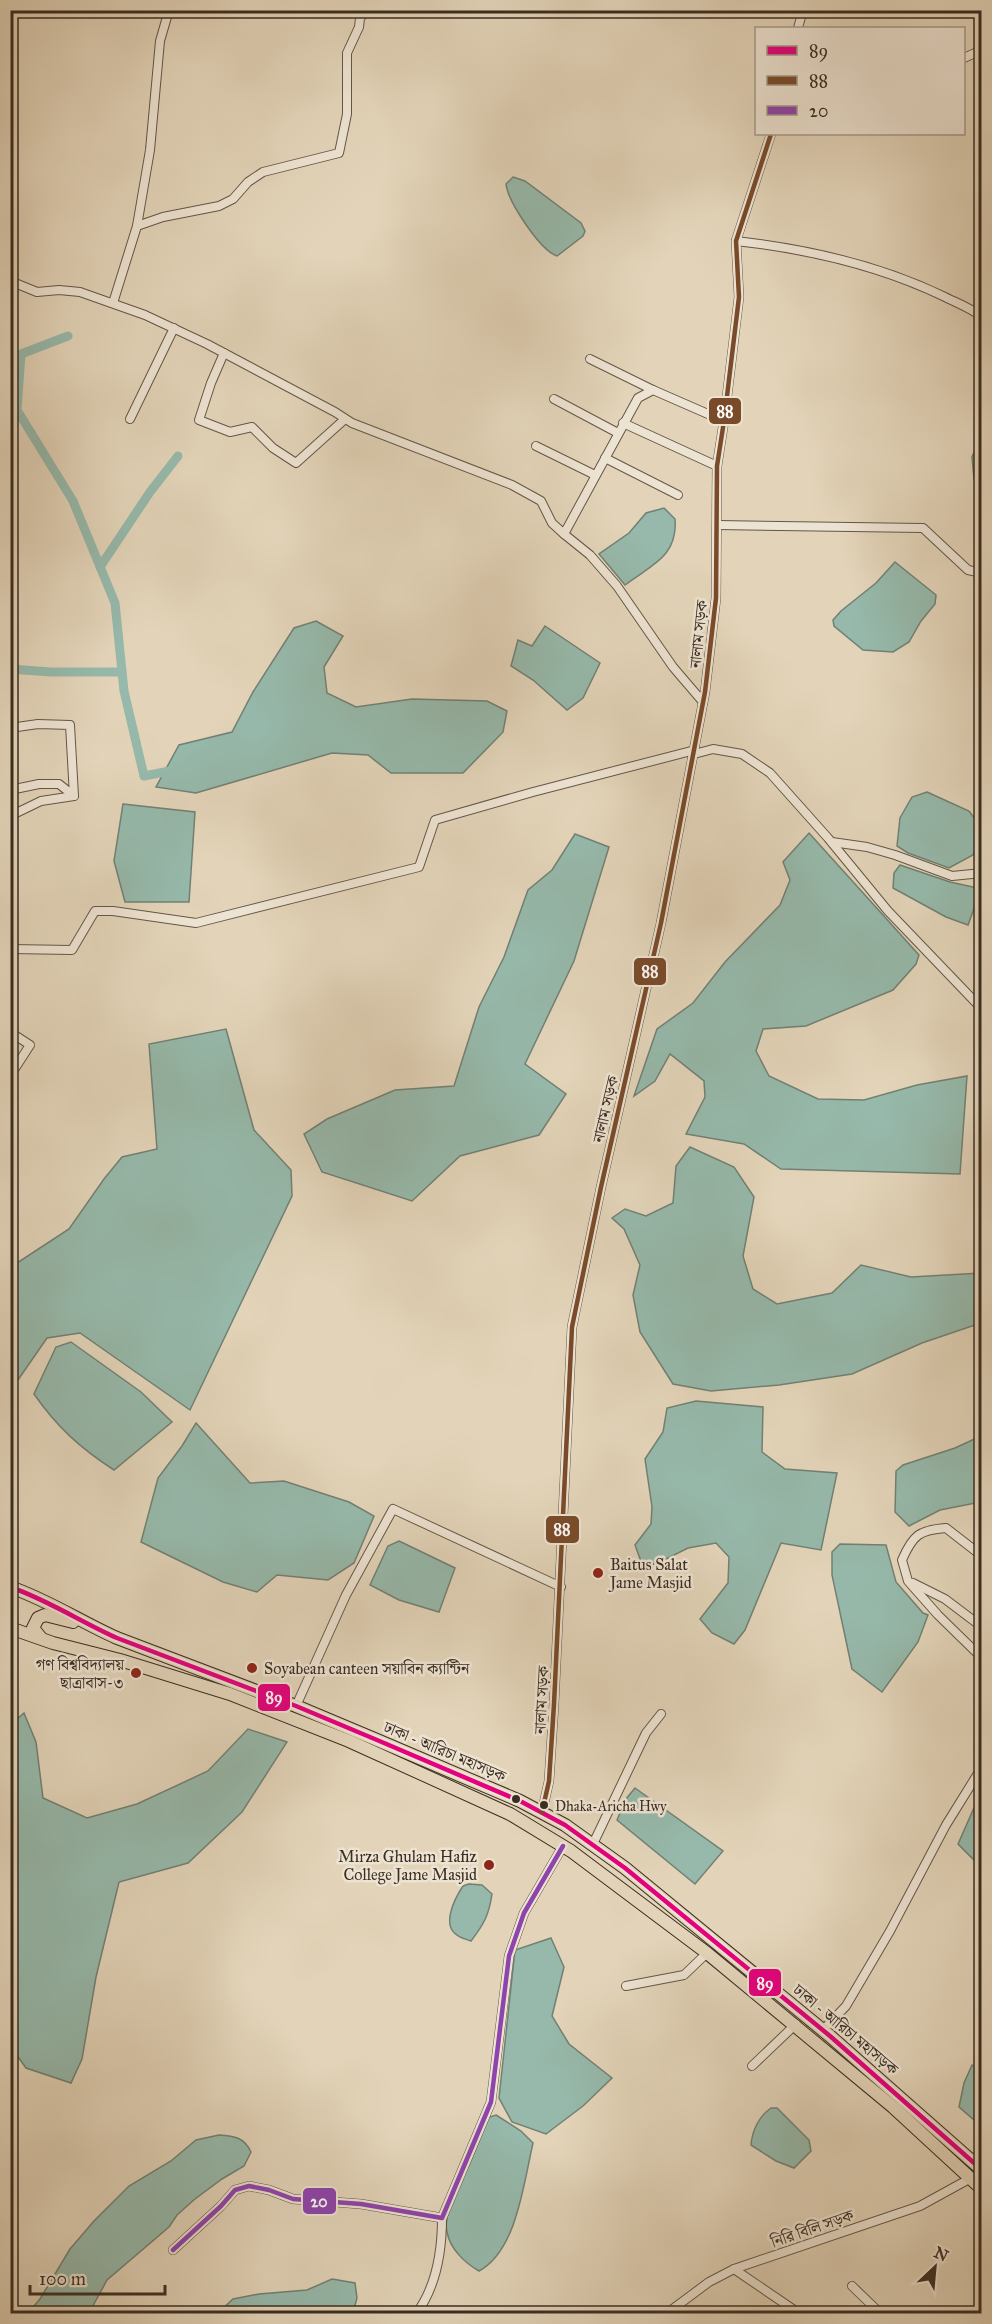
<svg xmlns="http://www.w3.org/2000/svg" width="992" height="2324" viewBox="0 0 992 2324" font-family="'IM FELL Great Primer','Noto Serif Bengali',serif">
<rect width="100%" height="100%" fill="#e3d4b9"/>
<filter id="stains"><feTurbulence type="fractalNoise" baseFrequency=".00333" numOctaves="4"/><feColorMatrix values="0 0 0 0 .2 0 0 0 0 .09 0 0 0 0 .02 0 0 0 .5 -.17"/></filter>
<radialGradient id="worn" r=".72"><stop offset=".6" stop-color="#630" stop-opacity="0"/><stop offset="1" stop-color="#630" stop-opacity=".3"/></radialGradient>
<g fill="#96b9ab" stroke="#718174" stroke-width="1.5">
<path d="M513 177 525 181 581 223 585 231 583 236 557 256C540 250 508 202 506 184Z"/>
<polygon points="981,437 982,486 981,486 974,479 972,457"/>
<path d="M664 508 675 519C678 557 651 565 625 585L599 554 629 533 646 513Z"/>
<polygon points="895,562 936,595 935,604 921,621 909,642 893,652 863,650 834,626 833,620 841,611 876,583"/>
<polygon points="316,621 343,636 324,667 327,693 356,707 412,699 487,701 507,711 503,732 463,773 391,773 368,755 332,753 196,793 156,787 179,745 232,732 253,692 294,628"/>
<polygon points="545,626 600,663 583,698 567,710 533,680 511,666 518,640 532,646"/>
<polygon points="927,792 969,811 981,827 981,834 973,855 949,868 908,853 897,846 900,818 912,797"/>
<polygon points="123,804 195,812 189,902 125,902 114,861"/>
<polygon points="809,833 919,955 916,964 893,990 806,1026 763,1029 756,1051 769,1076 818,1099 864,1100 917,1085 967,1076 960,1174 781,1169 744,1144 686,1134 705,1097 704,1081 670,1054 655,1081 634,1096 657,1029 693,1003 725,962 780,905 790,880 783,862"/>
<polygon points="575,834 609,847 574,961 525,1064 566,1094 539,1135 460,1156 412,1201 322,1172 304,1134 327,1119 395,1090 454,1086 479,1007 504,957 528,890 552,870"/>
<polygon points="900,865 950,882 978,888 975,906 968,925 946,917 893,888 894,873"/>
<polygon points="226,1029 254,1130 291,1170 292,1196 190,1410 80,1333 47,1338 11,1390 11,1267 69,1229 104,1179 122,1157 157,1149 149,1044"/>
<polygon points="690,1147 734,1167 754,1197 743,1256 753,1289 777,1304 832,1293 861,1265 911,1277 981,1273 981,1323 922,1343 852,1374 779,1385 711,1391 673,1384 640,1332 633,1295 640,1265 624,1229 612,1218 625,1209 646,1216 673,1203 676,1166"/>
<path d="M71 1342 141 1392 172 1422 114 1470C80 1448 57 1427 34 1394L56 1347Z"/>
<polygon points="696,1401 763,1407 762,1452 785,1469 837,1473 821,1550 781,1543 745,1630 734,1644 712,1633 700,1619 728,1583 729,1557 716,1543 688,1548 658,1563 643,1567 635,1545 651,1524 652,1507 645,1459 663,1432 667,1408"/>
<polygon points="196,1423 250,1483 284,1481 349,1502 374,1516 354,1563 328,1580 277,1575 257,1592 223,1582 141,1542 158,1478 182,1446"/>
<polygon points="981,1436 981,1502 940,1510 909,1526 895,1512 896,1471 903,1465 955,1448"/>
<polygon points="399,1541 455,1568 439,1612 399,1600 370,1585 388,1546"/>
<polygon points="840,1544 886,1545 896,1582 923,1613 928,1615 918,1642 882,1692 852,1669 832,1575 832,1552"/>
<polygon points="24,1713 36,1742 43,1798 87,1818 137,1804 208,1771 248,1729 287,1742 242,1812 188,1863 119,1882 96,1977 82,2059 71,2083 26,2068 11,2047 10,1725"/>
<polygon points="635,1788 723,1851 695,1884 617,1820 626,1799"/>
<polygon points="981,1792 981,1859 976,1862 958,1844"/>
<path d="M469 1884 482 1885 492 1894C489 1915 484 1924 471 1941 466 1939 460 1938 457 1935 441 1925 455 1898 463 1886Z"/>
<polygon points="551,1938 564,1967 552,2016 569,2044 612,2078 583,2106 546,2134 512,2122 499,2098 515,1950"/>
<polygon points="972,2065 981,2071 981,2126 959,2107 964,2083"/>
<path d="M771 2108H777L809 2140 811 2151 794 2168 776 2161 751 2145C752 2131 759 2116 771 2108Z"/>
<path d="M496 2115 521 2131 533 2143C524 2181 517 2251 479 2271 465 2263 450 2249 447 2232 442 2210 466 2174 474 2153 479 2142 483 2129 487 2118Z"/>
<path d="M219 2135C234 2136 244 2137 251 2152L244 2166 222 2179 195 2199 177 2215 169 2227 107 2280 89 2313H32L34 2306 40 2299 70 2249 94 2221 129 2186 171 2161 196 2140Z"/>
<polygon points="332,2279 355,2283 357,2298 353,2313 218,2313 233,2299 259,2294 307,2290"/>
</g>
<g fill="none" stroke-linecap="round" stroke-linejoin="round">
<g stroke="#96b9ab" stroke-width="9">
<polyline points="68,336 21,354 17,410 73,501 115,603 124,691 144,776 175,770"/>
<polyline points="100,567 150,492 178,456"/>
<polyline points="10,669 51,672 122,672"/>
</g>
<defs>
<g id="minor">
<polyline points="798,28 803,10"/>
<polyline points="964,58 975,53 982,47"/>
<polyline points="137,226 163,217 219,206 233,199 248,182 263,172 339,153 347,114 347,53 359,27 360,18 367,10"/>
<path d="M736 241C808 249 879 265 945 297 957 303 971 308 982 317"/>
<polyline points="10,281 37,292 59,290 80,292 145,315 207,344 335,412 352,423 512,485 541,501 552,523 564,534"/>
<polyline points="113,303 137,226 150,150 160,41 169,10"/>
<polyline points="224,353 211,383 199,420 230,432 252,427 273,448 296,463 345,419"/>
<polyline points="590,359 653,390"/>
<polyline points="554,399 618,433"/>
<polyline points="130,419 174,328"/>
<polyline points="623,423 717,466"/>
<polyline points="536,446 595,475"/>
<polyline points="605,458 678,495"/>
<polyline points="717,525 923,528 968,570 982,573"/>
<polyline points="10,555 10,562"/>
<polyline points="703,702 673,667 617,586 590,555 564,534 638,398 653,390 724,421"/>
<polyline points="10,728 38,724 70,725 74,796 59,784 39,784 10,790"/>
<polyline points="694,754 713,749 742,754 770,773 828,838 888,911 982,1009"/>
<polyline points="10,816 41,801 74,796"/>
<polyline points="832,842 867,847 895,855 952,876 982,873"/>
<polyline points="10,949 72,950 95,911 113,911 196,923 419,867 435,820 533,792 695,750"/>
<polyline points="10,1032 30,1045 10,1076"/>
<path d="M982 1556 946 1528C919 1530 913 1535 902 1560L908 1581 938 1615 982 1658"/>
<polyline points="913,1583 945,1599 982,1627"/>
<polyline points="296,1706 346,1595 393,1509 561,1587"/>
<polyline points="542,1812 549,1781 554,1704 572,1327 601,1187 661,923 705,692 716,598 717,466 724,421 739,297 736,241 771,134"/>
<polyline points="593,1844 646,1733 661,1714"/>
<polyline points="626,1986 684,1975 707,1953"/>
<polyline points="823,2030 846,2006 890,1931 946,1825 982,1767"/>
<polyline points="752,2066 796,2024"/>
<polyline points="173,2250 221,2206 235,2190 249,2186 269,2190 293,2199 361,2204 442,2218 491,2102 509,1956 524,1913 563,1846"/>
<polyline points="734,2269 800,2314"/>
<polyline points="852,2286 881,2314"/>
<path d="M416 2314C437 2286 442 2251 442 2218"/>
<polyline points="666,2314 709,2282 734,2269 920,2206 971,2178"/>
</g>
<g id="trunk">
<path d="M10 1587C48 1600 81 1622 117 1638L296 1706 377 1740 520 1801 565 1825 625 1868 830 2036 982 2170"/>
<polyline points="10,1628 53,1643 120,1660 230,1694 349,1741 510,1814 571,1851 707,1953 893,2107 982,2189"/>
<polyline points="41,1638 33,1628 38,1618 45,1615 73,1622"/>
</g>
</defs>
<use href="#minor" stroke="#645747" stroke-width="10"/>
<use href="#trunk" stroke="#3a2d21" stroke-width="14"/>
<use href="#minor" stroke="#ede3d2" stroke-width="8"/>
<use href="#trunk" stroke="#e3d4b9" stroke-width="12"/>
<defs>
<path id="bus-1" d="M10 1587C48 1600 81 1622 117 1638L296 1706 377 1740 520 1801 565 1825 625 1868 830 2036 982 2170"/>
<polyline id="bus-2" points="542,1812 549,1781 554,1704 572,1327 601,1187 661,923 705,692 716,598 717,466 724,421 739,297 736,241 771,134"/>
<polyline id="bus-3" points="173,2250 221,2206 235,2190 249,2186 269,2190 293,2199 361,2204 442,2218 491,2102 509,1956 524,1913 563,1846"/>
</defs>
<use href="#bus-1" stroke="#ede3d2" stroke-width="9"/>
<use href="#bus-2" stroke="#ede3d2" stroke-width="9"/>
<use href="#bus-3" stroke="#ede3d2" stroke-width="9"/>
<use href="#bus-1" stroke="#e5007d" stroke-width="4.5"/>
<use href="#bus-2" stroke="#7a4b2a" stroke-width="4.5"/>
<use href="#bus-3" stroke="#8e44ad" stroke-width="4.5"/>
</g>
<g fill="#8f2418" stroke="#ede3d2" stroke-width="2">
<circle cx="598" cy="1573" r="6"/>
<circle cx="252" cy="1668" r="6"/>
<circle cx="136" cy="1673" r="6"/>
<circle cx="489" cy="1865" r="6"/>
</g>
<g fill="#3a2d21" stroke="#ede3d2" stroke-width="2">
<circle cx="516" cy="1799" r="5"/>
<circle cx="544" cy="1805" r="5"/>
</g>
<g text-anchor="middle" stroke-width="5" stroke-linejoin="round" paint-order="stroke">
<g font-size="14" fill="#3a2d21" stroke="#ede3d2" text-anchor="start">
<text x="555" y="1811">Dhaka-Aricha Hwy</text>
</g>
<g font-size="16" fill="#3a2d21" stroke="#ede3d2">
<text transform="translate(698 634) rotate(-84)" y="6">নালাম সড়ক</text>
<text transform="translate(605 1109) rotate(-77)" y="6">নালাম সড়ক</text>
<text transform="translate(541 1700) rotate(-87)" y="6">নালাম সড়ক</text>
<text transform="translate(445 1751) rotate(23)" y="6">ঢাকা - আরিচা মহাসড়ক</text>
<text transform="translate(846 2029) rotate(40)" y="6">ঢাকা - আরিচা মহাসড়ক</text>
<text transform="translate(812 2228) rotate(-19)" y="6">নিরি বিলি সড়ক</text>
</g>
<g font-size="16" fill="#3a2d21" stroke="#ede3d2" text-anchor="start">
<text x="610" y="1570">Baitus Salat<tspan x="610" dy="18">Jame Masjid</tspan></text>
<text x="124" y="1670" text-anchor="end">গণ বিশ্ববিদ্যালয়<tspan x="124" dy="18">ছাত্রাবাস-৩</tspan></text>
<text x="264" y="1674">Soyabean canteen সয়াবিন ক্যান্টিন</text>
<text x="477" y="1862" text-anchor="end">Mirza Ghulam Hafiz<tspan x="477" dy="18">College Jame Masjid</tspan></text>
</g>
</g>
<g stroke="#ede3d2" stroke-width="2">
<rect x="708" y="397" width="34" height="28" rx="6" fill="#7a4b2a"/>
<rect x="633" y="957" width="34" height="29" rx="6" fill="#7a4b2a"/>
<rect x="545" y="1515" width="35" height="29" rx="6" fill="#7a4b2a"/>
<rect x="257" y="1683" width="34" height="29" rx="6" fill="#e5007d"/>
<rect x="748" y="1968" width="34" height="29" rx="6" fill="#e5007d"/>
<rect x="302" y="2187" width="35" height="28" rx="6" fill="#8e44ad"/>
</g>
<g font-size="16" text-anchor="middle" font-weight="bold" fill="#fff">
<text x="725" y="417">88</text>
<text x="650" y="977">88</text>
<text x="562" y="1535">88</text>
<text x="274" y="1703">89</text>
<text x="765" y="1989">89</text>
<text x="319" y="2207">20</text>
</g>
<rect width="992" height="2324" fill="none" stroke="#e3d4b9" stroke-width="36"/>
<rect x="12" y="12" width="968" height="2300" fill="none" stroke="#3a2d21" stroke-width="3"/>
<rect x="18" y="18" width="956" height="2288" fill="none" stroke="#3a2d21" stroke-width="1.5"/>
<rect x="755" y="27" width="210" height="108" fill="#ede3d2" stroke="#a59a8b" stroke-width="1.5"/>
<rect x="767" y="46" width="30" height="9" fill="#e5007d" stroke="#a59a8b" stroke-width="1.5"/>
<text x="809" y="57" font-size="18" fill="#3a2d21">89</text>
<rect x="767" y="76" width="30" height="9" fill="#7a4b2a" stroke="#a59a8b" stroke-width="1.5"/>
<text x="809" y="87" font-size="18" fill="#3a2d21">88</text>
<rect x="767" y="106" width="30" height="9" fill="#8e44ad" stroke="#a59a8b" stroke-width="1.5"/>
<text x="809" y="117" font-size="18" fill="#3a2d21">20</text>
<g transform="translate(935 2267) rotate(26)" stroke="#ede3d2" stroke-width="4.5" paint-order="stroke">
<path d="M0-4.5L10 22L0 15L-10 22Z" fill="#3a2d21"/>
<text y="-9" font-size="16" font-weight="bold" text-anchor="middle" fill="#3a2d21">N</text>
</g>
<path d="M30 2285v9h135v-9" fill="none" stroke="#3a2d21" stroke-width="3"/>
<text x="39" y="2285" font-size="18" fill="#3a2d21" stroke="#ede3d2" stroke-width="4.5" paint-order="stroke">100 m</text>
<rect width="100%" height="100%" filter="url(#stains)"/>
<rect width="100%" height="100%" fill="url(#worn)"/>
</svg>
